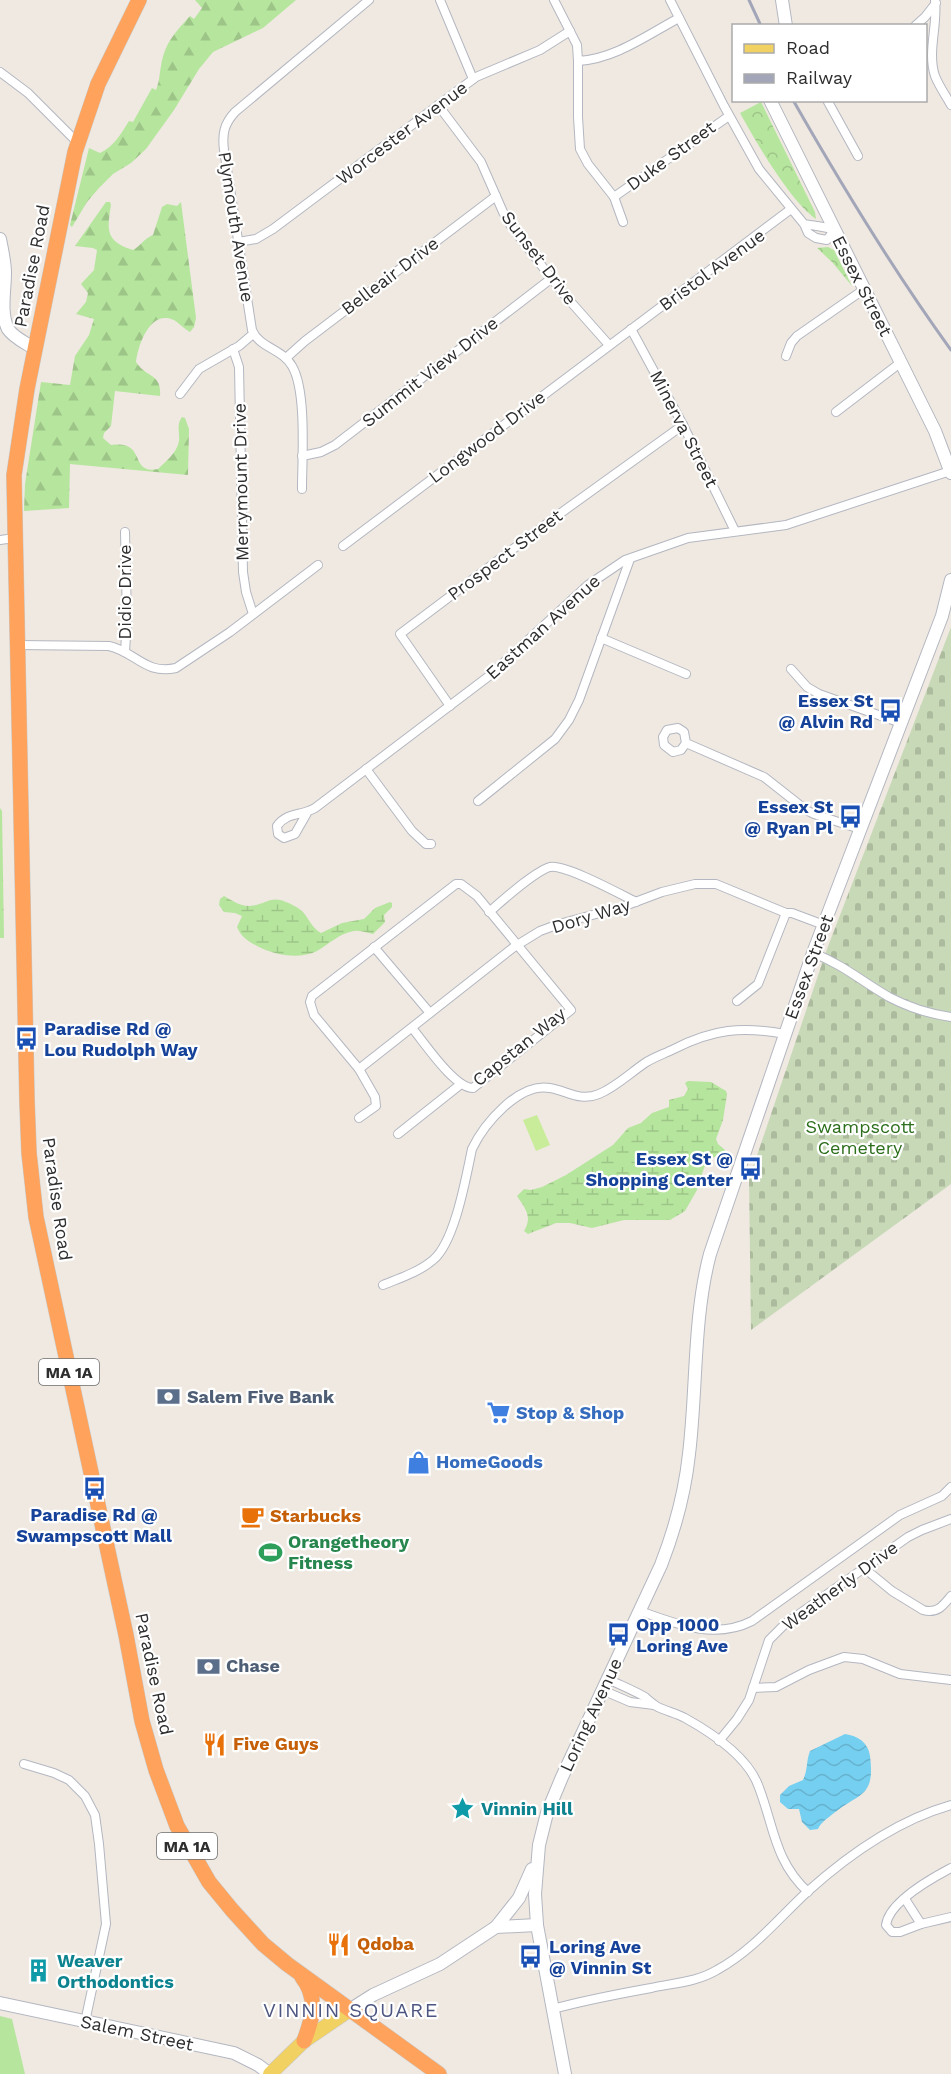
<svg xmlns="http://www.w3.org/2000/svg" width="951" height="2074" viewBox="0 0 951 2074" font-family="'Work Sans',sans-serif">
<defs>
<pattern id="forest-firs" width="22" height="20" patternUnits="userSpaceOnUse" patternTransform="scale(1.5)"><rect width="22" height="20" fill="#b6e59e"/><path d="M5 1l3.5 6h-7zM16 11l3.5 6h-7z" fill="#9dc588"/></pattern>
<pattern id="wetland-marsh" width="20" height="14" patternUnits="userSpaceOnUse" patternTransform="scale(1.5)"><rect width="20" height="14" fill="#b6e59e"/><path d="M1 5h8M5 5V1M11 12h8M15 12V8" fill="none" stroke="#9dc588"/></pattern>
<pattern id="cemetery-stones" width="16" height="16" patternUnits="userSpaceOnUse" patternTransform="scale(1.5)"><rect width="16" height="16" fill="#c8d9b8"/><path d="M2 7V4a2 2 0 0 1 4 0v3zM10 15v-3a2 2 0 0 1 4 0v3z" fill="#acbb9e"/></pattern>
<pattern id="park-crowns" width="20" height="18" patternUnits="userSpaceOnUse" patternTransform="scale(1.5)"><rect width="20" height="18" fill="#b6e59e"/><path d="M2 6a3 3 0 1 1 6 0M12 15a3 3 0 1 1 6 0" fill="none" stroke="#9dc588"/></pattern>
<pattern id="water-waves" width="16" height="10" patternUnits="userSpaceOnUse" patternTransform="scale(1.5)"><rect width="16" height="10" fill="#75cff0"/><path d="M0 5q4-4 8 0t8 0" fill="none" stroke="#66b2ce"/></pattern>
</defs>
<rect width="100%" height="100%" fill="#efe9e1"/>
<polygon fill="#b6e59e" points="0,2016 12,2019 25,2074 0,2074"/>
<g fill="url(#forest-firs)">
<path d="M195 0H296L263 28 213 52 199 69 174 110 146 149 131 163 113 174 99 188 87 202 72 227 70 225 89 148 100 153C114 146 121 134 129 121L133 122 152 88 156 90C160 79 159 76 161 66 165 42 175 33 190 16L194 19 202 8Z"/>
<path d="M106 202H110L111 205C107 230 105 241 133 250 141 246 143 239 153 235L162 207 167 204 177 206 181 202 196 318 194 327 190 332C184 329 179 323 174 320 150 309 138 345 136 362 146 378 162 373 160 396L115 391 111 426 104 433 103 438 111 445C148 440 128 475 158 469 166 461 177 453 179 441 180 432 176 425 182 417L185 418 189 429 188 475 70 464 69 508 24 511 25 484 41 382 70 385 75 356 89 335 94 319 76 314 86 302 88 293 81 284 94 270 97 250 93 248 75 246Z"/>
<polygon points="0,808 2,811 4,938 0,938"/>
</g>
<g fill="url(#wetland-marsh)">
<path d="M224 896C231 900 242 907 250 906 265 905 270 895 286 902 291 904 299 908 303 912 309 919 312 928 321 933L342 923 364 919 375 908 390 902 392 903V907L384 915 385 922 373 934C367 933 361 930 354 931 340 933 329 944 317 951 299 960 274 955 257 946 248 941 241 937 237 927L242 916 235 913 224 912 219 905 220 899Z"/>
<path d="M688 1081 711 1082 726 1091 727 1094 723 1120 716 1139 718 1144 725 1150V1153L709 1159 704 1168 697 1190 685 1211 670 1220H624L592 1228 570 1223H556L528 1234 524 1231C533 1217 525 1208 517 1196L524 1189 531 1190 542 1187 566 1175 613 1145 628 1128 641 1123 652 1113 669 1107V1100L684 1096 688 1089 685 1083Z"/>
</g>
<polygon fill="url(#cemetery-stones)" points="951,627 951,1184 751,1330 749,1179 827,949"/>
<g fill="url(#park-crowns)">
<path d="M761 102 815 212 816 219C790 201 756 142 740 113Z"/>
<polygon points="828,247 834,250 852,286 832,262 817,248"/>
</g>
<polygon fill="#c9ec9a" points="537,1115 550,1145 536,1151 523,1120"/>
<path fill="url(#water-waves)" d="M845 1734C858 1736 868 1742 870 1756 875 1797 861 1792 834 1813 828 1818 821 1822 818 1829L810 1830 802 1822 799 1809H788L780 1802V1795L789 1786 803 1780C808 1770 806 1761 810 1751Z"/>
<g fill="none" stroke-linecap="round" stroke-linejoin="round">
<defs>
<g id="street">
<polyline points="440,0 473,79"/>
<path d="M554 0 577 45 578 61C615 59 647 35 679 18"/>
<path d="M670 0 724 106 759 169 804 224 808 233 816 238 827 240 834 230C824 226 815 226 804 224"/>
<path d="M935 0C938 25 927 52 935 76 939 86 946 96 951 105"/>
<polyline points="915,26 925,17 936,3"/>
<polyline points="578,61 578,117 580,149 588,164 614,197 623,222"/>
<polyline points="0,72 28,93 78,143"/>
<polyline points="827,100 858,156"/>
<polyline points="438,105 481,162 503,212 511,226 562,292 609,345"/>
<polyline points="614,197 729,116"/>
<polyline points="238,242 256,239 273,229 476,77 540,50 570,31"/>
<polyline points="631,329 683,425 735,531"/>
<polyline points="233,349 239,367 243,572 246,592 253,614"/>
<polyline points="786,356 791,343 797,336 863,290"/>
<polyline points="286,358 305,341 496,196"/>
<polyline points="180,394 199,369 239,346 253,334"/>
<polyline points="836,412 900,363"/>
<polyline points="302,456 321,452 335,445 552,278"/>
<path d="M302 489C302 459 307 391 292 366 283 349 259 348 252 330L224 150C222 134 224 124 235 112L369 0"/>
<polyline points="125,532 127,619 125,652"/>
<polyline points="0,540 14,538"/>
<polyline points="343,546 791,209"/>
<polyline points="601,638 686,674"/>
<path d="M17 645 109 646C136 652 145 675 176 668L230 632 318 565"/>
<polyline points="791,669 807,687 819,694 901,723"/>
<polyline points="450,706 400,634 565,510 683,425"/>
<polyline points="686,743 681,750 673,752 664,745 663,737 667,730 678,728 684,732 686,743 764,777 806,810 814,814 860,829"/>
<polyline points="366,769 412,831 426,844 431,844"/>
<polyline points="478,801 555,739 569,720 579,700 630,559"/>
<path d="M307 813 295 834 284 838 278 834 277 826C287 812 301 816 315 808L489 676 588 585 625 560 688 538 786 525 950 471"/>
<path d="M489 912C502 901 535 871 550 867 565 864 620 894 636 902"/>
<polyline points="374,947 430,1013"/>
<path d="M813 953C844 965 861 981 889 997 908 1007 930 1014 951 1017"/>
<polyline points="737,1001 758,984 786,913"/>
<polyline points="359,1069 514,947 540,931 559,924 622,907 662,892 695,884 716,884 786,913 792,913 824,925"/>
<path d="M359 1118 376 1106 375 1097 359 1069 314 1015 310 1002 312 996 456 884H461L477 896 571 1010 473 1088C454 1088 424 1042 412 1028"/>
<polyline points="398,1134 461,1084"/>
<path d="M383 1285C400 1278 419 1272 433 1260 455 1242 466 1177 472 1149 484 1124 519 1082 550 1088 568 1091 580 1102 599 1094 616 1087 630 1073 645 1063 654 1057 664 1054 674 1049 713 1029 742 1026 785 1034"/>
<path d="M864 1568 892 1591 923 1610C937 1614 943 1606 951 1596"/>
<path d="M640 1611C676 1624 715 1640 752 1621L900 1515 942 1496 951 1487"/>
<path d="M608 1679C620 1685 633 1690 645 1697 648 1700 652 1703 656 1706 665 1711 676 1713 685 1718 712 1733 747 1756 758 1785 774 1825 774 1861 808 1892"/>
<polyline points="753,1688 776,1687 809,1670 844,1657 863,1659 900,1674 951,1680"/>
<polyline points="602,1690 630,1702 654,1705"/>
<polyline points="719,1741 737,1719 749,1700 769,1640 785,1624 908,1537 922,1530 951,1519"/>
<polyline points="24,1764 54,1773 69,1780 85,1796 95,1815 99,1844 106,1924 85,2022"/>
<path d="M951 1868C932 1878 889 1902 886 1925L892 1932H900L921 1924 951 1917"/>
<polyline points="905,1899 921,1924"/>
<path d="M553 2009C585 2000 618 1994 651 1988 674 1983 697 1982 717 1970 752 1951 778 1919 807 1892 848 1855 898 1820 951 1805"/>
</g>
<g id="secondary">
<polyline points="782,0 786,26"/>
<polyline points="770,100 935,431 951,473"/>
<path d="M0 239C2 250 5 262 5 273 5 291 0 313 8 329 14 338 26 343 35 349"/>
<polyline points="496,1927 519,1898 532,1869"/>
<polyline points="0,2003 234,2053 258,2065 270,2074"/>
<polyline points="351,2009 373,1995 440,1964 496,1927 537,1925"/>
<path d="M565 2074 537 1925 535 1894 539 1845 547 1813 562 1777 661 1565C675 1529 685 1492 689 1454 697 1389 693 1318 710 1254L813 953 942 616 951 580"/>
</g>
<polyline id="primary" points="270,2074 304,2041 351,2009"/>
<g id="highway">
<polyline points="139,0 98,84 75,152 27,389 14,475 27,1101 29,1153 36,1217 126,1635 142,1721 156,1770 177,1826 209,1882 232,1910 263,1944 287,1964 439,2074"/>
<path d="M302 1977C318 1997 313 2018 304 2041"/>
</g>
</defs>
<use href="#street" stroke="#b4b7c1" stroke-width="10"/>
<use href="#secondary" stroke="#b4b7c1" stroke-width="14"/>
<use href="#primary" stroke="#c9c9c9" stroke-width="15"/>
<use href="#highway" stroke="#c9c9c9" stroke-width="16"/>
<use href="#street" stroke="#fff" stroke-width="8"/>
<use href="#secondary" stroke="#fff" stroke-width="12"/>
<use href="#primary" stroke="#f2d163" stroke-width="14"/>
<use href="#highway" stroke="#ffa35c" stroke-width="15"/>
<g stroke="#a3a6b8" stroke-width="3">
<polyline points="749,0 761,26"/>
<path d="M793 100C842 186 893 270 951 350"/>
</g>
</g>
<defs>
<symbol id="bus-bare" viewBox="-9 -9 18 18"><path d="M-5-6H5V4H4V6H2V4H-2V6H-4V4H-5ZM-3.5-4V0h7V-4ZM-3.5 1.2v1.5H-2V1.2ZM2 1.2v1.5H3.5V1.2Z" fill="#1a4fb4" stroke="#fff" stroke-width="2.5" paint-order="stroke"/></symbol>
<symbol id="bank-bare" viewBox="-9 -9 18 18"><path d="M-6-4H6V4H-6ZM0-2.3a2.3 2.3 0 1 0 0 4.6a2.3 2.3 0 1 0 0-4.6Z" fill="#5c6f8a" stroke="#fff" stroke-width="2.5" paint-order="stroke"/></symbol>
<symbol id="supermarket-bare" viewBox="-9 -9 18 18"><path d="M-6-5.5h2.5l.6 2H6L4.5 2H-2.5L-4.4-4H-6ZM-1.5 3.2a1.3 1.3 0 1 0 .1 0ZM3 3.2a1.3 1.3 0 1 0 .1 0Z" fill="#3f7fe0" stroke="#fff" stroke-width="2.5" paint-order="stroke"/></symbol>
<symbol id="shop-bare" viewBox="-9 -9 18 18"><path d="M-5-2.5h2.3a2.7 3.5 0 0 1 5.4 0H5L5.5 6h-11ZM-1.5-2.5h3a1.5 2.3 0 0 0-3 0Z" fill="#3f7fe0" stroke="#fff" stroke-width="2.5" paint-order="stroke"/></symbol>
<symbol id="cafe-bare" viewBox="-9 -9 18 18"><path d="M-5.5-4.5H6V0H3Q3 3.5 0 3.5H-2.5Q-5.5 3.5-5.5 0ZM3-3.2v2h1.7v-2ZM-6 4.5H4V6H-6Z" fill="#e8710a" stroke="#fff" stroke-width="2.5" paint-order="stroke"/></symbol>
<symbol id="stadium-bare" viewBox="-9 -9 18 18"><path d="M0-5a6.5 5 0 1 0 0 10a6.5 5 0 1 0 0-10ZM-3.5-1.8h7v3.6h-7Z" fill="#2e9e5b" stroke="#fff" stroke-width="2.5" paint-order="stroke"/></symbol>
<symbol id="restaurant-bare" viewBox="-9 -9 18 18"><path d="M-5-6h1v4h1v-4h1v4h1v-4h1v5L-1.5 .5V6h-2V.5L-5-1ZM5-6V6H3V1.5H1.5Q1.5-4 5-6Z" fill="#e8710a" stroke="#fff" stroke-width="2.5" paint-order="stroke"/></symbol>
<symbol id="sight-bare" viewBox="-9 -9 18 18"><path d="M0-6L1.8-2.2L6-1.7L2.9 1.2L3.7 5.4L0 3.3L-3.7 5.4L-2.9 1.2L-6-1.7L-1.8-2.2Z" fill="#0f9aa8" stroke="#fff" stroke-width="2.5" paint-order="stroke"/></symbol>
<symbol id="building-bare" viewBox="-9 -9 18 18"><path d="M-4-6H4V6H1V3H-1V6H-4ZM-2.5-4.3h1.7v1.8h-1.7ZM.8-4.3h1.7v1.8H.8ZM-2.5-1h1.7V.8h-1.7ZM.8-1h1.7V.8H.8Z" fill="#0f9aa8" stroke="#fff" stroke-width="2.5" paint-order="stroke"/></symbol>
</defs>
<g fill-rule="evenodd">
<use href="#bus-bare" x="874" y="694" width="33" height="33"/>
<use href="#bus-bare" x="834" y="800" width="33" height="33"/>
<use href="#bus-bare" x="10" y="1022" width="33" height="33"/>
<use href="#bus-bare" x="734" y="1152" width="33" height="33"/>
<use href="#bank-bare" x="152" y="1380" width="33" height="33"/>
<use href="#supermarket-bare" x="482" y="1396" width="33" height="33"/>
<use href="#shop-bare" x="402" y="1446" width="33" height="33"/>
<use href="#bus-bare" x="78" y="1472" width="33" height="33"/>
<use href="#cafe-bare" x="236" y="1500" width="33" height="33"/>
<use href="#stadium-bare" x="254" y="1536" width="33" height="33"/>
<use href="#bus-bare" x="602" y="1618" width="33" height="33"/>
<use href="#bank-bare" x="192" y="1650" width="33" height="33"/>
<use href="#restaurant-bare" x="198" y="1728" width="33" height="33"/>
<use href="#sight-bare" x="446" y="1792" width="33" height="33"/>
<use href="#restaurant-bare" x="322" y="1928" width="33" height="33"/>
<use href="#bus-bare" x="514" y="1940" width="33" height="33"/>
<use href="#building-bare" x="22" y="1954" width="33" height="33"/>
</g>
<g text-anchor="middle" stroke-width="4.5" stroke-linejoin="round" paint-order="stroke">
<g fill="#fff" stroke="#6d6d6d" stroke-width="1.5">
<rect x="39" y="1359" width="60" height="26" rx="4.5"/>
<rect x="157" y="1833" width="60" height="26" rx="4.5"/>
</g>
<g font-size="16" font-weight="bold" fill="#2e2e2e">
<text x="69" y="1378">MA 1A</text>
<text x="187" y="1852">MA 1A</text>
</g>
<g font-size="18" fill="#2e2e2e" stroke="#fff">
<text transform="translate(402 133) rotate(-37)" y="6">Worcester Avenue</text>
<text transform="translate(671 156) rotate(-36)" y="6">Duke Street</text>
<text transform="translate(236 227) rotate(81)" y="6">Plymouth Avenue</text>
<text transform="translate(539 258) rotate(53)" y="6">Sunset Drive</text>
<text transform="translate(32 266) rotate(-79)" y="6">Paradise Road</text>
<text transform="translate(712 270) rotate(-36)" y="6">Bristol Avenue</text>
<text transform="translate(390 276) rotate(-37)" y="6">Belleair Drive</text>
<text transform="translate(862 286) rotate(63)" y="6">Essex Street</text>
<text transform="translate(430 372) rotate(-38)" y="6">Summit View Drive</text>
<text transform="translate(684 429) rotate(63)" y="6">Minerva Street</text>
<text transform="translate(487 437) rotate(-37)" y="6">Longwood Drive</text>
<text transform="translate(241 482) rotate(-91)" y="6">Merrymount Drive</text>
<text transform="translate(505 555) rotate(-37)" y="6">Prospect Street</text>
<text transform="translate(125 592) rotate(-90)" y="6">Didio Drive</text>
<text transform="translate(543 627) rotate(-42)" y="6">Eastman Avenue</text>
<text transform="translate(591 916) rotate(-17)" y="6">Dory Way</text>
<text transform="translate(809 967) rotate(-70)" y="6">Essex Street</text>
<text transform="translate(519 1047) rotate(-39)" y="6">Capstan Way</text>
<text transform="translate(57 1199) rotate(82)" y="6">Paradise Road</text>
<text transform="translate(840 1586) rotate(-36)" y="6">Weatherly Drive</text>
<text transform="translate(154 1674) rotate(78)" y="6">Paradise Road</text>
<text transform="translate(591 1715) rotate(-65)" y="6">Loring Avenue</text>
<text transform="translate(137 2033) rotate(12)" y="6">Salem Street</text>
</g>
<g font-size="18" font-weight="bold" fill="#164399" stroke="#fff" text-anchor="end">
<text x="873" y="707">Essex St<tspan x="873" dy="21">@ Alvin Rd</tspan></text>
<text x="833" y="813">Essex St<tspan x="833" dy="21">@ Ryan Pl</tspan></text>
<text x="44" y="1035" text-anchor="start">Paradise Rd @<tspan x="44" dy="21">Lou Rudolph Way</tspan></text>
<text x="733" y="1165">Essex St @<tspan x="733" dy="21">Shopping Center</tspan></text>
<text x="94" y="1521" text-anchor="middle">Paradise Rd @<tspan x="94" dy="21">Swampscott Mall</tspan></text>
<text x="636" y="1631" text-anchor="start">Opp 1000<tspan x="636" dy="21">Loring Ave</tspan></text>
<text x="549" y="1953" text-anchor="start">Loring Ave<tspan x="549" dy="21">@ Vinnin St</tspan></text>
</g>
<g font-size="18" fill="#2c6e1b" stroke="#fff">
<text x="860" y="1133">Swampscott<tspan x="860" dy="21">Cemetery</tspan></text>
</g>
<g font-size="18" font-weight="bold" fill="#4e5e75" stroke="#fff" text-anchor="start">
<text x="187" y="1403">Salem Five Bank</text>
<text x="226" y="1672">Chase</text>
</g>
<g font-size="18" font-weight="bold" fill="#366cbe" stroke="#fff" text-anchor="start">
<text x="516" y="1419">Stop &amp; Shop</text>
<text x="436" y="1468">HomeGoods</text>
</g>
<g font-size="18" font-weight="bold" fill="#c56008" stroke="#fff" text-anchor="start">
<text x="270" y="1522">Starbucks</text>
<text x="233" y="1750">Five Guys</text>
<text x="357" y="1950">Qdoba</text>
</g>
<g font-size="18" font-weight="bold" fill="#27864d" stroke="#fff" text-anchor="start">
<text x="288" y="1548">Orangetheory<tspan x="288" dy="21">Fitness</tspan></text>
</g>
<g font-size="18" font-weight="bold" fill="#0d838f" stroke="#fff" text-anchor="start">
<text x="481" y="1815">Vinnin Hill</text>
<text x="57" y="1967">Weaver<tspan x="57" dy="21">Orthodontics</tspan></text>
</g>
<g font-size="20" letter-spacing="1.5" fill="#4d5680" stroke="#fff">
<text x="351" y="2017">VINNIN SQUARE</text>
</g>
</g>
<rect x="732" y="24" width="195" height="78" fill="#ffffff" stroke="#ababab" stroke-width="1.5"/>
<rect x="744" y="44" width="30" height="9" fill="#f2d163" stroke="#ababab" stroke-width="1.5"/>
<text x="786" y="54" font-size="18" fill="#2e2e2e">Road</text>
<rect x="744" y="74" width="30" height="9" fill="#a3a6b8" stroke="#ababab" stroke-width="1.5"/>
<text x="786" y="84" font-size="18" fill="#2e2e2e">Railway</text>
</svg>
